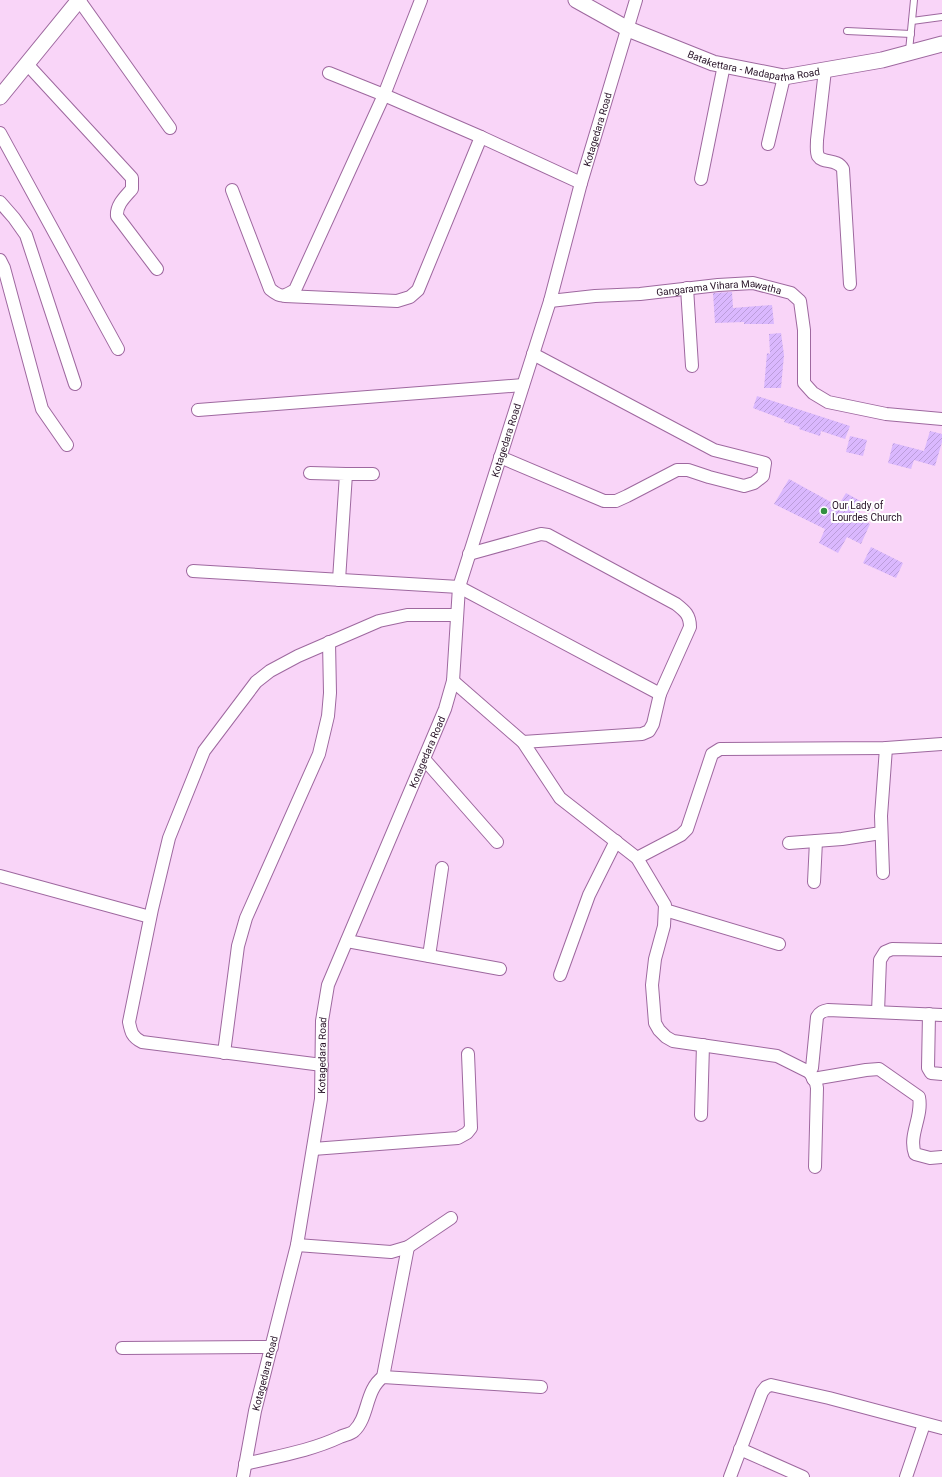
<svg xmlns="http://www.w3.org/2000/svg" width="942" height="1477" viewBox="0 0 942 1477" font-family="Roboto,sans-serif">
<defs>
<pattern id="building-hatch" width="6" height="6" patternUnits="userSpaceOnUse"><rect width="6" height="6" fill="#dab8fe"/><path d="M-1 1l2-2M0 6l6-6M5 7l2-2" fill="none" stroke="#bb9dda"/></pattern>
</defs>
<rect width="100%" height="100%" fill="#f9d5f8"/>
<g fill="url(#building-hatch)">
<polygon points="732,292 733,308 772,305 774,324 744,324 744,322 715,323 713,293"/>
<polygon points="781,333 784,355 781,388 764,388 767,353 770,354 769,334"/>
<polygon points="757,396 850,426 845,439 821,431 820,436 799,429 800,427 784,422 785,420 753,408"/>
<polygon points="930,431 942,434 942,442 935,466 914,460 911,469 888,463 893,443 924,451"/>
<polygon points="850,436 867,440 863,456 846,452"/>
<polygon points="789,479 838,506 846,493 864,503 857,517 870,524 861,544 847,537 838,553 819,543 825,529 774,504"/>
<polygon points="871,547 903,563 896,578 863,563"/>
</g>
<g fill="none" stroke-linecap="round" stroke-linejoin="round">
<defs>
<g id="service">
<polyline points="912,21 942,17"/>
<polyline points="847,31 911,34"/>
<polyline points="909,51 914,0"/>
</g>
<g id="minor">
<polyline points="79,0 170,128"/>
<polyline points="421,0 384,95 481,137 581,183"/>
<path d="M27 64 132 178V189C125 197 116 205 117 216L157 269"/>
<path d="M825 70 817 140C817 145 816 152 818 156 823 164 837 158 843 169L850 284"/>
<polyline points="0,133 118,349"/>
<polyline points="768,144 784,77"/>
<polyline points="701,179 724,65"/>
<path d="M232 190 270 289C281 298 283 297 295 290L384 95 329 73"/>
<polyline points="0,202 14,218 26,235 75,384"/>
<polyline points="0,260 4,268 42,409 67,445"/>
<polyline points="687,288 692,366"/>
<polyline points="285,296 397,301 410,297 418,290 481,137"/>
<path id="s1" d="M550 301 595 296 640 294 718 285 753 283 791 293 800 301 804 330V383L813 393 828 402 886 414 942 419"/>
<polyline points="198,410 523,385"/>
<polyline points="500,457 604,501 616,501 627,496 677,470 688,470 709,477 744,486 754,483 763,476 765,463 714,450 533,354"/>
<polyline points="310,473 346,474 339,580"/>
<polyline points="346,474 373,474"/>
<path d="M469 554 541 534 548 535 676 604C685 611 690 615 690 627L660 694 653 724 649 731 642 734 523 742"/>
<polyline points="193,571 459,587 660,694"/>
<path d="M453 681 523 742 560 798 637 858 665 905 664 926 655 959 652 985 655 1023 659 1030 666 1037 673 1041 777 1056 809 1072 812 1068 817 1017C820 1012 823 1011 828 1010L942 1015"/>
<polyline points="424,759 497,842"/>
<polyline points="789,843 842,839 881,833"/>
<polyline points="637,858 681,835 687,829 712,754 720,749 886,748 942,744"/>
<polyline points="883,873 881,816 886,748"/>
<polyline points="0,876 150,917"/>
<polyline points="814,882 816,841"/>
<polyline points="665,910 779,944"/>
<polyline points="347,941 500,969"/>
<polyline points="429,956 442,868"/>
<polyline points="560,975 589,895 616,841"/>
<polyline points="878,1012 880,960 885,952 892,949 942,950"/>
<polyline points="929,1014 928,1068 931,1073 942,1074"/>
<polyline points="224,1053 238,946 246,918 319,754 328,716 330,693 329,642"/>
<path d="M322 1065 142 1042C132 1037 131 1032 129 1022L152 909 169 838 204 751 256 682 270 671 298 656 379 621 407 615H456"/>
<polyline points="810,1073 816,1083 817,1088 815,1167"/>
<path d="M813 1079 866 1070 879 1069 919 1097C923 1117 908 1135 915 1154L930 1158 942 1157"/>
<polyline points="701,1115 703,1045"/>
<polyline points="313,1149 458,1138 467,1133 471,1128 468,1054"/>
<polyline points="297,1245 391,1252 408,1247 451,1218"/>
<polyline points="122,1348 272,1347"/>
<polyline points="383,1377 408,1247"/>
<polyline points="740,1449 803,1477"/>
<path d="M245 1464C278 1456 310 1451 340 1437 344 1435 351 1434 354 1431 369 1417 365 1390 383 1377L541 1387"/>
<path id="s2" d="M243 1477 255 1411 297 1245 321 1099 322 1021 328 985 445 709 453 681 459 587 550 301 581 183 636 0"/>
<polyline points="730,1477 762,1392 766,1387 771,1385 829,1398 942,1428"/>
<polyline points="906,1477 924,1424"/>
</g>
<g id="tertiary">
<path id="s3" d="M576 0 628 29 713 63 784 77 882 60 942 44"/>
<polyline points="0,97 79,0"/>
</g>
</defs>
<use href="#service" stroke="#9e689f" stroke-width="8"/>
<use href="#minor" stroke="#9e689f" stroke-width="14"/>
<use href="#tertiary" stroke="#9e689f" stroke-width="17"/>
<use href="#service" stroke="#fff" stroke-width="6"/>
<use href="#minor" stroke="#fff" stroke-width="12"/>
<use href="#tertiary" stroke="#fff" stroke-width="15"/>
</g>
<circle fill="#318f41" stroke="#fff" stroke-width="1.5" cx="824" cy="511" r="4"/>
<g text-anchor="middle" stroke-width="4" stroke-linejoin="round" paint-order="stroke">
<g font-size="10" fill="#271227" stroke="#fff">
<text dy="4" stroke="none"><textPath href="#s3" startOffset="192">Batakettara - Madapatha Road</textPath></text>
<text dy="4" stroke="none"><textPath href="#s2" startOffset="1402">Kotagedara Road</textPath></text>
<text dy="4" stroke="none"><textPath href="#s1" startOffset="170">Gangarama Vihara Mawatha</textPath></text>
<text dy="4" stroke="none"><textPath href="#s2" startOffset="1078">Kotagedara Road</textPath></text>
<text dy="4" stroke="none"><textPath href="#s2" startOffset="754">Kotagedara Road</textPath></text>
<text dy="4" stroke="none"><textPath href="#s2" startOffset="430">Kotagedara Road</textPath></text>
<text dy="4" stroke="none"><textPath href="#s2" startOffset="106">Kotagedara Road</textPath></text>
</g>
<g font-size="10" fill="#271227" stroke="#fff" text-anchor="start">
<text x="832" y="509">Our Lady of<tspan x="832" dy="12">Lourdes Church</tspan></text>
</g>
</g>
</svg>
